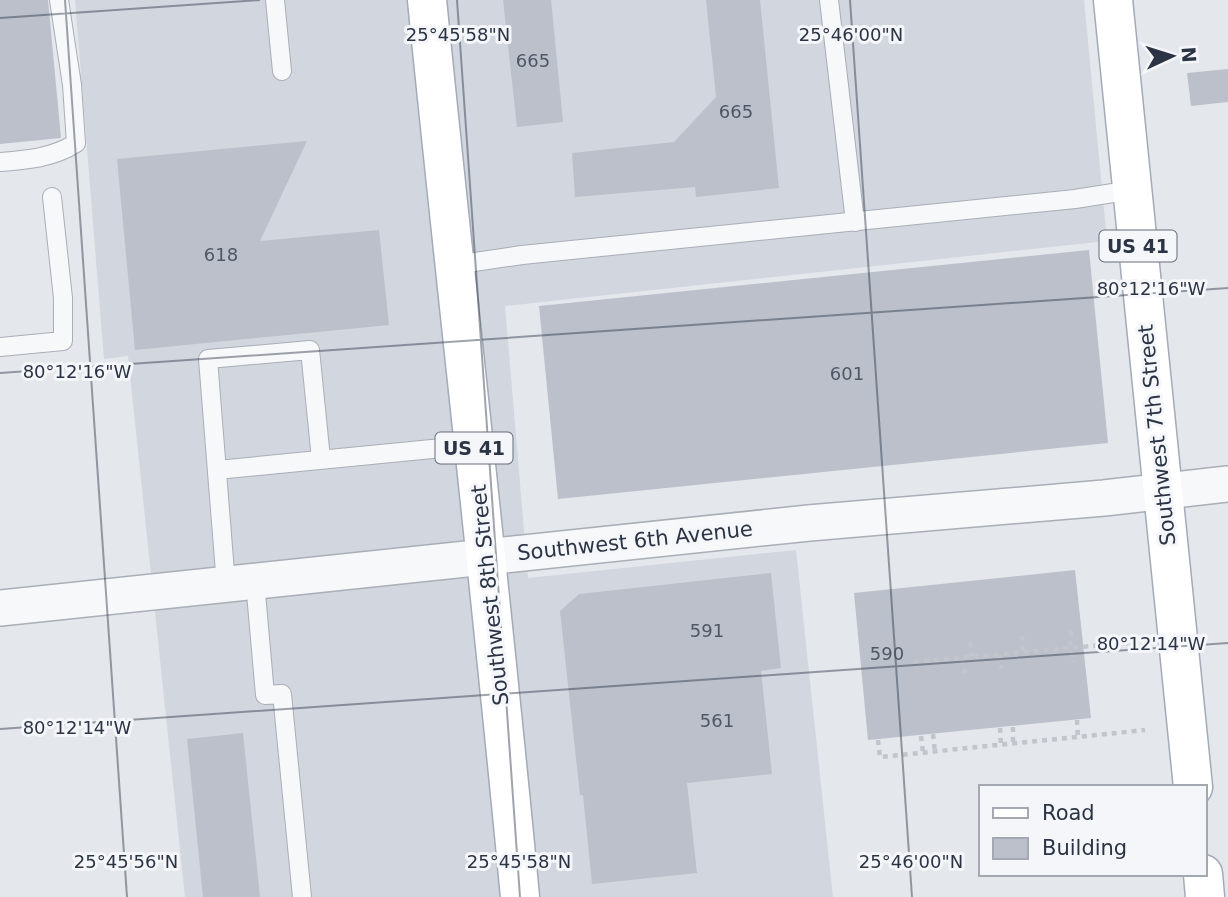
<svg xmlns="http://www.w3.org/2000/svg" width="1228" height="897" viewBox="0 0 1228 897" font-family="'DejaVu Sans',sans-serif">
<rect width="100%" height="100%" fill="#e4e7ec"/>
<polygon fill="#d2d6de" points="75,0 1084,0 1107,241 505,306 528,578 796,550 833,897 185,897 128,356 104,359"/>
<g fill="#bbc0ca">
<polygon points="0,0 48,0 61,138 0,144"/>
<polygon points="503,0 551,0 563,122 517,127"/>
<polygon points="706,0 760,0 779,188 696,197 695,187 575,197 572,153 674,142 716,97"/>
<polygon points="1228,69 1228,102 1191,106 1187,73"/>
<polygon points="307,141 260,241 379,230 389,325 135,350 117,159"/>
<polygon points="1089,250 1108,443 558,499 539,306"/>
<polygon points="1075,570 1091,718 868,740 854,593"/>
<polygon points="771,573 781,668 761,671 772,774 687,783 697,873 592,884 583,795 580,795 560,611 579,594"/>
<polygon points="243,733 260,897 203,897 187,739"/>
</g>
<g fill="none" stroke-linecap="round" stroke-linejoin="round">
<defs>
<g id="lane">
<polyline points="275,0 282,71"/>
<polyline points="829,0 855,222"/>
<path d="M0 162C26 160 53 158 76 143L72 85 59 0"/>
<polyline points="454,265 522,255 1075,199 1132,190"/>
<polyline points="0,347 63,341 63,298 52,197"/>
<polyline points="217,470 473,445"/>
<polyline points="255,582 265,695 282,694 302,897"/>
<polyline points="226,585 208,359 310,350 321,459"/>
</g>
<polyline id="street" points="0,608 809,523 1104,498 1228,484"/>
<g id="primary">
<path d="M427 0C457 299 492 598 520 897"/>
<polyline points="1113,0 1193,787"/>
<polyline points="1203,874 1205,897"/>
</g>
</defs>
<use href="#lane" stroke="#a9aeb7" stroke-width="20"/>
<use href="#street" stroke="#a9aeb7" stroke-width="38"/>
<use href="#primary" stroke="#a3abb8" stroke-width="41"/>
<g stroke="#c2c5cb" stroke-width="4.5" stroke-dasharray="5 5" stroke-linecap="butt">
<polyline points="1071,631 1070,648 1073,662"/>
<polyline points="1022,636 1023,653"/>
<polyline points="970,642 972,658"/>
<polyline points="999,655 1001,669"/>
<polyline points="962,659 965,673"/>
<polyline points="914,662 1136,642"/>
<polyline points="1077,720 1078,738"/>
<polyline points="1013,727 1013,744"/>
<polyline points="1000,728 1001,745"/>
<polyline points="933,734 935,752"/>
<polyline points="921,736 923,752"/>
<polyline points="878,740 880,757 1145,730"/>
</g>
<use href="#lane" stroke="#f7f8fa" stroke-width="18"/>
<use href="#street" stroke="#f7f8fa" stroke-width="35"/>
<use href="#primary" stroke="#fff" stroke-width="38"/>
</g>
<path fill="none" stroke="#2b3445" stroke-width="2" stroke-opacity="0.45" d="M65 0 127 897M457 0 520 897M850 0 912 897M0 18 260 0M0 373 1228 288M0 729 1228 643"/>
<g text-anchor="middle" stroke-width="6" stroke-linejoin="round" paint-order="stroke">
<g font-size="18" fill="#4f5766">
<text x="533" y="67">665</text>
<text x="736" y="118">665</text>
<text x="221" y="261">618</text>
<text x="847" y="380">601</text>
<text x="707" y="637">591</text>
<text x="887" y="660">590</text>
<text x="717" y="727">561</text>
</g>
<g fill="#f4f6f9" stroke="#676e7b" stroke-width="2">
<rect x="1099.5" y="230.5" width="77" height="31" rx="5"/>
<rect x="435.5" y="432.5" width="77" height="31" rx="5"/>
</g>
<g font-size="19" font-weight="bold" fill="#2b3445">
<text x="1138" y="253">US 41</text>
<text x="474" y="455">US 41</text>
</g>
<g font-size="21" fill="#2b3445" stroke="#f4f6f9">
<text transform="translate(1157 435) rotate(-96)" y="7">Southwest 7th Street</text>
<text transform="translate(635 541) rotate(-6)" y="7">Southwest 6th Avenue</text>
<text transform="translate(490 595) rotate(-96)" y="7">Southwest 8th Street</text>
</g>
</g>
<g font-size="18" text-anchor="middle" fill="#2b3445" stroke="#f4f6f9" stroke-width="6" stroke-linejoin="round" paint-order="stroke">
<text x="458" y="41">25°45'58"N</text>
<text x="851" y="41">25°46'00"N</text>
<text x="1151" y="295">80°12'16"W</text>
<text x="77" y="378">80°12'16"W</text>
<text x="1151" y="650">80°12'14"W</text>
<text x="77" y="734">80°12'14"W</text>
<text x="126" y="868">25°45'56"N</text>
<text x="519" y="868">25°45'58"N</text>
<text x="911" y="868">25°46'00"N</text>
</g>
<rect x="979" y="785" width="228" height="91" fill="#f4f6f9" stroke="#a4a8b1" stroke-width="2"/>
<rect x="993" y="808" width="35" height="10" fill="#ffffff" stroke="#a4a8b1" stroke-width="2"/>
<text x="1042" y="820" font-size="21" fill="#2b3445">Road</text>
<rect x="993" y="838" width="35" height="21" fill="#bbc0ca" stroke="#a4a8b1" stroke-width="2"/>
<text x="1042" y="855" font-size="21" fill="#2b3445">Building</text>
<g transform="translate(1172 56) rotate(86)" stroke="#f4f6f9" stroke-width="5" paint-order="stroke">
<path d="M0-5L12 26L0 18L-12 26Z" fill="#2b3445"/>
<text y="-10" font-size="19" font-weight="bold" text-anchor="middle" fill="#2b3445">N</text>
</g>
</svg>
